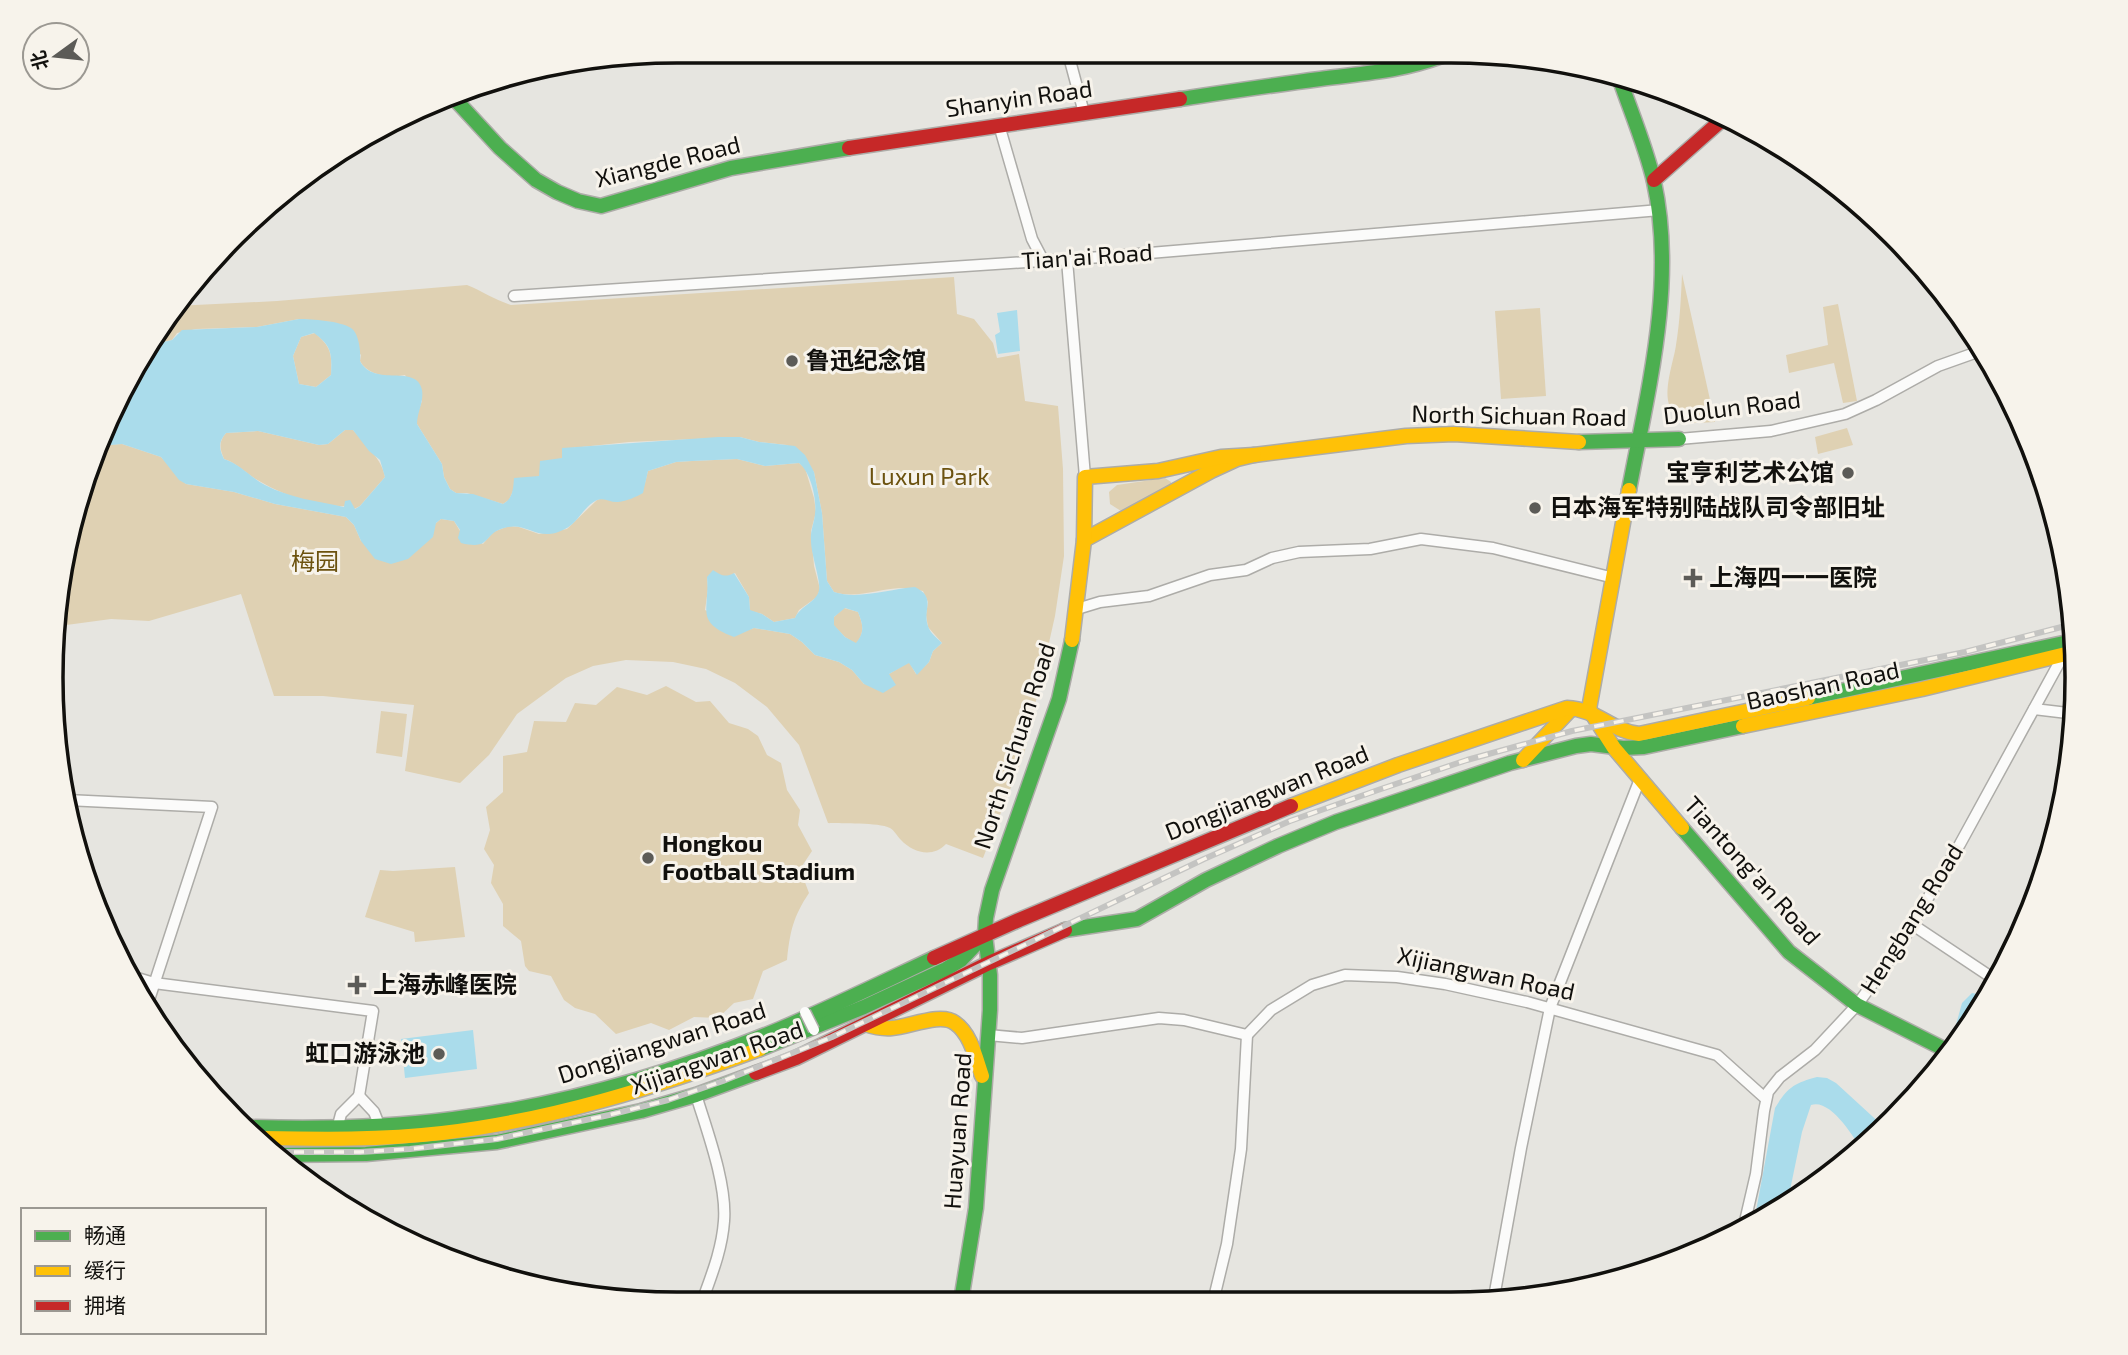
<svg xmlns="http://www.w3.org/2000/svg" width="2128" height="1355" viewBox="0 0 2128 1355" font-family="'Exo 2','Noto Sans SC',sans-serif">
<rect width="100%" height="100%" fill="#e6e5e0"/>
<g fill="#dfd1b3">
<path d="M1682 274 1715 422C1707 422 1696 424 1688 422 1653 412 1673 368 1676 345 1680 321 1681 297 1682 274Z"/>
<path d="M954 277 957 314 974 319 993 343 997 358 1019 354 1025 401 1058 406 1063 469 1064 556 1055 616 1024 754 983 858 946 844C933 858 913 853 901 840 898 837 894 830 890 828 878 822 842 824 828 823L799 745 767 707 735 683 706 669 673 662 626 660 593 666 566 678 517 714 489 755 460 783 405 771 414 705 323 696H274L241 594 149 621 111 619 59 626 84 476 102 445 122 444 161 457 186 484 234 492 275 504 346 517 354 525 361 541 436 523 441 519 454 521 460 531 483 544 493 532 509 526 519 527 539 534 567 529 597 500 645 483 648 471 676 462 692 461 737 459 765 466 799 463 805 468 814 498 816 512 811 531 814 566 820 589 817 597 799 610 795 618 774 622 762 614 750 611 749 597 735 573 729 576 707 577 708 589 705 610 745 631 754 628 790 634 802 642 815 655 839 662 852 670 864 684 889 674 909 662 916 674 929 662 933 651 942 643 928 627 926 615 928 602 923 591C916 590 908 588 901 588 878 589 856 599 834 592L827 581 822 513 814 472 787 445 759 442 740 437 629 442 562 449V458L539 476 513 491 509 500 503 504 467 493H456L450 489 444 477 442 464 417 424V415L422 401 405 375C389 378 368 376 360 361L361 355 331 322 299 319 257 327 196 329 177 333 172 340 155 344 175 306 277 301 467 285C482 291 495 300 511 305Z"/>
<polygon points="1838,304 1857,401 1843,403 1834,363 1789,373 1786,355 1828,345 1823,307"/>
<polygon points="1540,308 1546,396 1501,399 1495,311"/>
<path d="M315 333C331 347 332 353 331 375L316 387 299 384 293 356 301 337Z"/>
<polygon points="1847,428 1853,445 1818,454 1815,437"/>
<path d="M345 430H353C365 444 382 459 385 477L360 506 354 509 352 506C322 508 286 497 261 482 247 475 239 464 224 459 220 449 218 442 226 433L258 431 319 445 328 444Z"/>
<polygon points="1165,478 1171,482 1171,486 1127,510 1121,511 1110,504 1109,492 1117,485"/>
<path d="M844 608 858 612C863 625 865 632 856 644L845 637 834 626V617Z"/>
<path d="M666 686 696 702 710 701 729 723 748 729 758 736 767 755 781 763 787 790 800 810 798 825 812 851 800 869 809 893C793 917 790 932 787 960L763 971 753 999 734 1003 718 1018 694 1017 669 1030 651 1023 616 1034 595 1014 575 1008 564 1000 551 976 529 971 525 966 521 941 503 926V904L491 883 494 865 484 849 490 830 486 807 503 792V756L527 752 534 721 566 722 575 703 596 705 617 687 647 695Z"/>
<polygon points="381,711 407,714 402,757 376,753"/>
<polygon points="455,867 465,937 415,942 414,932 365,917 380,870 393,871"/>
</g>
<g fill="#aadceb" fill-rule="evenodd">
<polygon points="1017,310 1020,351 998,354 995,335 1000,332 997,313"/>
<path d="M299 319C312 319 340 321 351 328 359 333 361 352 360 361 374 388 417 363 422 390 424 402 417 412 417 424L442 464 444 477 450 489 456 493 473 494 503 504C513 498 513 490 514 478L539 476 540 461 562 458V448L718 437H740L759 442 795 446 805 455 814 472 822 513 827 581 834 592C858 600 889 589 915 587 937 598 922 609 928 626 930 633 937 638 942 643L933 651 929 662 917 675 909 663 889 674 896 685 883 693 864 684 852 670 839 662 815 655 802 642 790 634 754 628 734 637C694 622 710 610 707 577L713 570C721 575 725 578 734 573L749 597 750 610 762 614 774 622 795 618C800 606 817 602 819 590 821 581 811 554 811 541 810 531 814 524 815 514 817 499 811 473 799 463L765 466 737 459 692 461 676 462 648 471 643 493C636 497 627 501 618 502 611 503 605 497 597 500 584 506 578 523 565 529 539 543 529 523 508 527 481 532 494 551 461 543L458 538 460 530 454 521 441 519 436 523 433 537 408 559 391 564 375 559 361 541 354 525 346 517 275 504 234 492 186 484 179 480 161 457 122 444 100 446 155 344 172 340 182 330 257 327ZM314 333C332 346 332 354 331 375L316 387 299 384 293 356 301 337ZM345 430H353L369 451 380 460 385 477 360 506 355 509 350 500 345 501 344 507C316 501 290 498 265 485 250 477 240 464 224 459 219 449 218 442 226 433L258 431 319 445 328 444ZM845 608 858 612C863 625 865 632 856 643L845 637 834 625V617Z"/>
<polygon points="1972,993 1987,996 1946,1061 1962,1003"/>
<polygon points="473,1030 477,1069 405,1078 401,1039"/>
<path d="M1817 1077 1827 1078 1836 1083 1884 1127 1862 1150C1853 1136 1830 1098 1811 1105L1802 1132 1788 1200 1754 1222 1775 1108C1787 1088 1794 1083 1817 1077Z"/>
</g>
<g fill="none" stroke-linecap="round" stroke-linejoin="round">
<defs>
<g id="street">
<polyline points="1068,53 1084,113"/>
<polyline points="999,125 1032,239 1043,260"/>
<polyline points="1067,260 1085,477"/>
<polyline points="514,296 1102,257 1660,210"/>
<polyline points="1679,439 1771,431 1845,414 1876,400 1938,366 1983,350"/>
<polyline points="1077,609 1100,602 1149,596 1210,575 1246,570 1272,558 1299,552 1370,549 1421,539 1493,548 1614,578"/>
<polyline points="2034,709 2076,714"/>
<polyline points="67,800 212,807 147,1006"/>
<polyline points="1913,925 1997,981"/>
<polyline points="134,977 154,983 373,1011 359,1096"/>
<polyline points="988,1035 1022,1038 1159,1018 1184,1020 1247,1035"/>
<polyline points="1247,1035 1271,1010 1312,985 1345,975 1397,977 1445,984 1527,1002 1717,1055 1766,1099"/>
<path d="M696 1095C707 1131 727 1184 724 1221 722 1249 712 1274 703 1299"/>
<polyline points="359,1096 374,1112 380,1127"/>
<polyline points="337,1129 341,1114 359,1096"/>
<polyline points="1743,1230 1756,1174 1764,1111 1768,1092 1780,1077 1815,1050 1857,1005 1899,947 1960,844 2065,652"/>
<polyline points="1213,1302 1227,1244 1241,1149 1247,1035"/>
<polyline points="1493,1303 1521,1148 1550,1008 1640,779"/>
</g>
<g id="fast">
<path d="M1620 80C1631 112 1647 150 1654 182 1676 283 1648 390 1629 490"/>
<polyline points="452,96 500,148 536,180 557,192 578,201 601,206 731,168 849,148"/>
<path d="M1180 99C1227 92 1273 85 1320 79 1365 73 1398 72 1442 56"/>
<polyline points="1579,442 1679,439"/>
<polyline points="1808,698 2073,641"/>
<polyline points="1682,828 1789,952 1857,1005 1952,1053"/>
<polyline points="1065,930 1137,919 1206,880 1278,846 1336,822 1510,763 1576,746 1591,744 1623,748 1644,747 1743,726"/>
<polyline points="760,1049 864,1007 946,969 961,960 979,941"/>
<path d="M251 1127C319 1129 385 1128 453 1119 564 1105 676 1072 780 1029 832 1007 883 982 934 958"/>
<polyline points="277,1155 366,1154 497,1142 641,1111 696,1095 756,1073"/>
<polyline points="961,1301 976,1208 990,1010 990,975 985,935 986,918 992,890 1059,699 1072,640"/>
</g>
<g id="slow">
<polyline points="1629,490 1589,709 1614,748 1682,828"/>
<polyline points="1084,540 1211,471 1237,459 1254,455 1406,436 1454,434 1579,442"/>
<polyline points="1072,640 1084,540 1085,477 1158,471 1221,457 1254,455"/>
<polyline points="1743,726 1922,689 2074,652"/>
<polyline points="1523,760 1571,709"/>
<path d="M1291 806 1398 765 1567 708C1597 709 1611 731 1639 734L1808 698"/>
<path d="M865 1024C874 1027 882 1029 892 1028 909 1027 941 1012 955 1023 971 1034 976 1059 982 1076"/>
<path d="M261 1138C321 1139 381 1140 442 1133 551 1120 657 1087 760 1049"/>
</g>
<g id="jam">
<polyline points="849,148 1180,99"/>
<polyline points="1654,180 1724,118"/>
<polyline points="934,958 1019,920 1291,806"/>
<polyline points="756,1073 796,1058 989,963 1065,930"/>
</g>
</defs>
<use href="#street" stroke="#adaca8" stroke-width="13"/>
<use href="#fast" stroke="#adaca8" stroke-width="17"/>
<use href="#slow" stroke="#adaca8" stroke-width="17"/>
<use href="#jam" stroke="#adaca8" stroke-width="17"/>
<use href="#street" stroke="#fbfbfa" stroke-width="10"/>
<use href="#fast" stroke="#4caf50" stroke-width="14"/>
<use href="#slow" stroke="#ffc107" stroke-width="14"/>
<use href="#jam" stroke="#c62828" stroke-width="14"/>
<defs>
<polyline id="rail" points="274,1152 360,1152 410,1149 497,1139 609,1115 668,1100 723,1081 832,1037 1204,859 1290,821 1378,790 1467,760 1572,731 1965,652 2073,624"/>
</defs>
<use href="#rail" stroke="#c4c4c2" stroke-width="6"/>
<use href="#rail" stroke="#f7f3eb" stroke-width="3.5" stroke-dasharray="10" stroke-linecap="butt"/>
<defs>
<polyline id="street-bridge" points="805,1012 814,1030"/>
</defs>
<use href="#street-bridge" stroke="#adaca8" stroke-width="13" stroke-linecap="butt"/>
<use href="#street-bridge" stroke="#fbfbfa" stroke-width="10"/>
</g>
<g fill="#5c5b57" stroke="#f7f3eb" stroke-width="2.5">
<circle cx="792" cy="361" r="7"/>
<circle cx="1848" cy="473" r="7"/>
<circle cx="1535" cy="508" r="7"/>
<path d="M1689.5 567.5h7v7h7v7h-7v7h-7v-7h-7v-7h7z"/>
<circle cx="648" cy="858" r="7"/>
<path d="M353.5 974.5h7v7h7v7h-7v7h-7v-7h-7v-7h7z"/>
<circle cx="439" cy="1054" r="7"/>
</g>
<g text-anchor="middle" stroke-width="6" stroke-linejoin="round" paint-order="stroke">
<g font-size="24" fill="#11100d" stroke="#f7f3eb">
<text transform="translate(1019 99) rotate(-8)" y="8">Shanyin Road</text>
<text transform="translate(668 162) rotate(-14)" y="8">Xiangde Road</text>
<text transform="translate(1087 257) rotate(-4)" y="8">Tian'ai Road</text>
<text transform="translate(1732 408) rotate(-7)" y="8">Duolun Road</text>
<text transform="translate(1519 416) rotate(1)" y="8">North Sichuan Road</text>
<text transform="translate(1823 686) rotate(-12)" y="8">Baoshan Road</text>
<text transform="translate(1015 746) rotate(-72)" y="8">North Sichuan Road</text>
<text transform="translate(1267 793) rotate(-22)" y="8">Dongjiangwan Road</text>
<text transform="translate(1752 871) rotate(48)" y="8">Tiantong'an Road</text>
<text transform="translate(1912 919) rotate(-58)" y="8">Hengbang Road</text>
<text transform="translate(1486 974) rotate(12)" y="8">Xijiangwan Road</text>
<text transform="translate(662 1043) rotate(-18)" y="8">Dongjiangwan Road</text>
<text transform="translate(717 1058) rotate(-19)" y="8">Xijiangwan Road</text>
<text transform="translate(958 1131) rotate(-86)" y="8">Huayuan Road</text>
</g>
<g font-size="24" font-weight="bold" fill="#11100d" stroke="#f7f3eb" text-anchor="start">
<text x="806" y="369">鲁迅纪念馆</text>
<text x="1834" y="481" text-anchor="end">宝亨利艺术公馆</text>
<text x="1549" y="516">日本海军特别陆战队司令部旧址</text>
<text x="1709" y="586">上海四一一医院</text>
<text x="662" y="852">Hongkou<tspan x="662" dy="28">Football Stadium</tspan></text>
<text x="373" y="993">上海赤峰医院</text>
<text x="425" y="1062" text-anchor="end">虹口游泳池</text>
</g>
<g font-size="24" fill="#6c520f" stroke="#f7f3eb">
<text x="929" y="485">Luxun Park</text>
<text x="315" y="570">梅园</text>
</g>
</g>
<path d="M0 0H2128V1355H0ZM677 63H1451A614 614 0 0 1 2065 677V678A614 614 0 0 1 1451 1292H677A614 614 0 0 1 63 678V677A614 614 0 0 1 677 63Z" fill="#f7f3eb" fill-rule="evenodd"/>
<path fill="none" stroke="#11100d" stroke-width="3.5" d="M677 63H1451A614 614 0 0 1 2065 677V678A614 614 0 0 1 1451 1292H677A614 614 0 0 1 63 678V677A614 614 0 0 1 677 63Z"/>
<rect x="21" y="1208" width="245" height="126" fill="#f7f3eb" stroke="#9b9892" stroke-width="2"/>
<rect x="35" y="1231" width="35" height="10" fill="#4caf50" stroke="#9b9892" stroke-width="2"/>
<text x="84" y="1243" font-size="21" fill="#11100d">畅通</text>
<rect x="35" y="1266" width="35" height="10" fill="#ffc107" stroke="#9b9892" stroke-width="2"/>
<text x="84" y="1278" font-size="21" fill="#11100d">缓行</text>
<rect x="35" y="1301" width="35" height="10" fill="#c62828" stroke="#9b9892" stroke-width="2"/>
<text x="84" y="1313" font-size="21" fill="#11100d">拥堵</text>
<g transform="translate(56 56) rotate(255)"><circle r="33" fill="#f7f3eb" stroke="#9b9892" stroke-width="2"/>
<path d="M0-5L12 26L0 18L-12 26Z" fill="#5c5b57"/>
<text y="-10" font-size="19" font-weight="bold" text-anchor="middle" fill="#11100d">北</text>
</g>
</svg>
